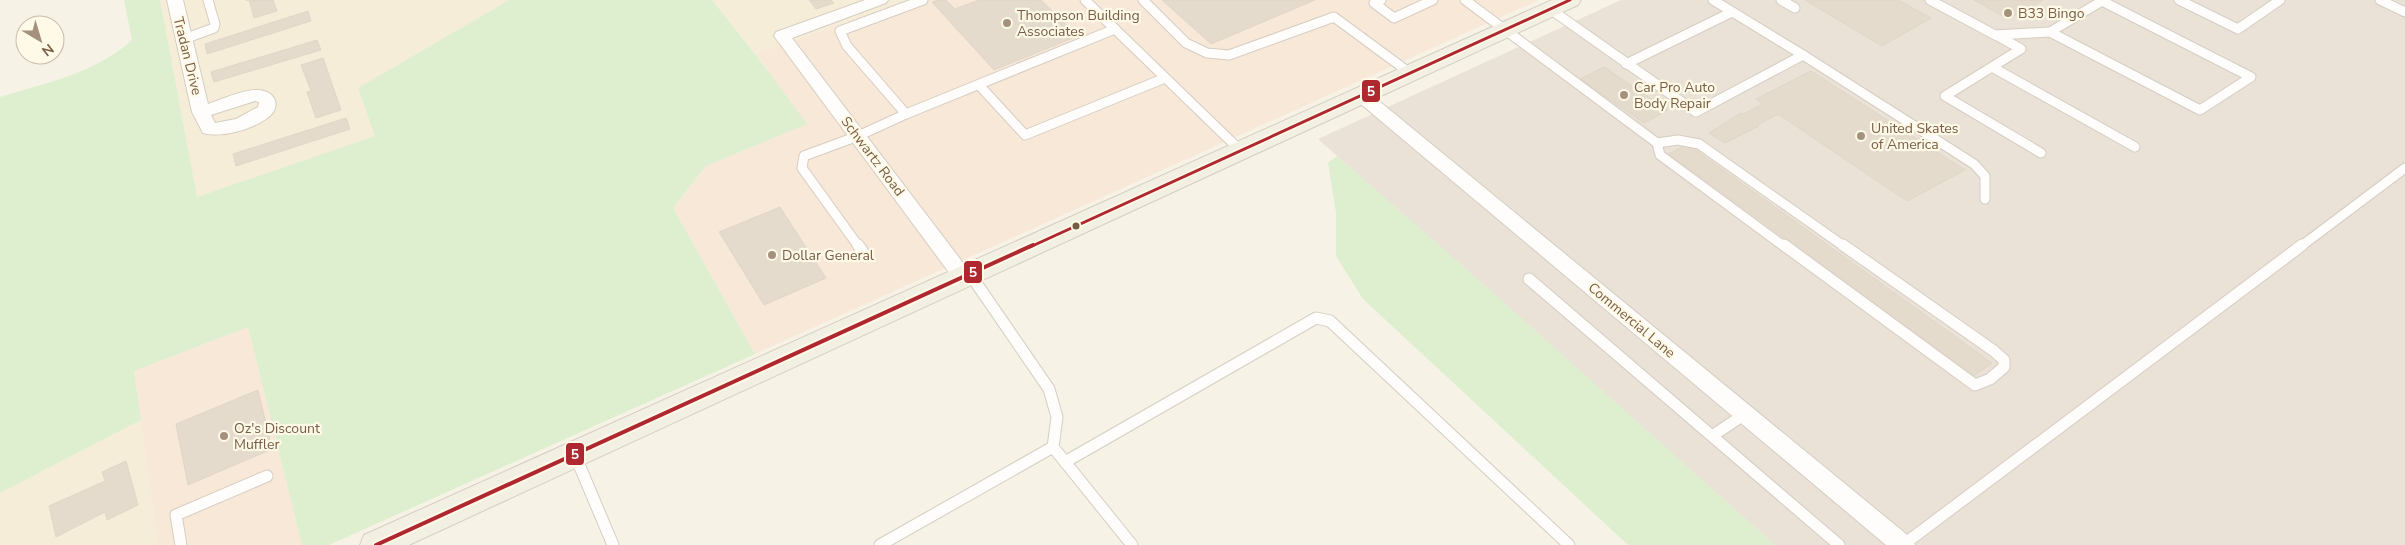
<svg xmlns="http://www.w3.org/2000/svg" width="2405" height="545" viewBox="0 0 2405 545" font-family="'Nunito Sans',sans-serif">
<rect width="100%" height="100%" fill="#f7f2e6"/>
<g fill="#f6edd8">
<polygon points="160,0 509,0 358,88 375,136 197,197"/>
<polygon points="712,0 910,0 756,54"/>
<polygon points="141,420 158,545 0,545 0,493"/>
</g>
<g fill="#f8e8d8">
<polygon points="910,0 1539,0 755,354 673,208 706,166 806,124 756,54"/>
<polygon points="248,327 302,545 158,545 134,371"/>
</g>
<polygon fill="#eae2d7" points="1621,0 2405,0 2405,545 1775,545 1318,139"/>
<g fill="#deefcf">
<path d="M124 0H160L197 197 375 136 358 88 509 0H712L756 55 807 124 706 166 673 208 755 354 329 545H302L248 327 134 371 141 420 0 493V97C46 83 96 73 132 40Z"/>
<polygon points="1337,156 1463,266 1775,545 1628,545 1363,299 1336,256 1336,213 1328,163"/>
</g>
<g fill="#e4dbcd" stroke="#e0d6c8">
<polygon points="245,0 273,0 277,11 254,18 249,0"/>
<polygon points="809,0 831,0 834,3 816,9"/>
<polygon points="938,0 946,0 955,9 979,0 1041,0 1078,36 994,70 932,2"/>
<polygon points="1162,0 1315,0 1211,44"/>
<polygon points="1805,0 1898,0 1931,18 1882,46"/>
<polygon points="1974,0 2043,0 2008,19"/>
<polygon points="308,11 311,21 207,54 205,44"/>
<polygon points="317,40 321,50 214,82 211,72"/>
<polygon points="323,58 341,110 316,118 307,92 311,91 301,65"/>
<polygon points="1604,67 1668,110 1644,123 1580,79"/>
<polygon points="1811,71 1965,170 1907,201 1778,114 1757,125 1759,126 1725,143 1709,133 1741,113 1743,114 1763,104 1756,99"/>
<polygon points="346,118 350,129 236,166 233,154"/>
<polygon points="1687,144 1992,363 1974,376 1669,154"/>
<polygon points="780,207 826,278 764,305 719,232"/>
<polygon points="258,390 272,449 188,485 176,424"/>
<polygon points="126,461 138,505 107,520 105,512 56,537 49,506 105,481 102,472"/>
</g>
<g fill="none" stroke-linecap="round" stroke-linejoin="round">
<defs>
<g id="service-far1">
<polyline points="1085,0 1241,151"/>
<polyline points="1143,0 1186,43 1207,53 1229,55 1334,17 1410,73"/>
<polyline points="1381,0 1374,3 1394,18 1433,0"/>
<polyline points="1465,0 1657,143"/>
<polyline points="1781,0 1795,8"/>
<polyline points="1930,0 1995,35 2050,32"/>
<polyline points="2179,0 2238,29 2280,0"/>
<polyline points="2380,0 2405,12"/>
<polygon points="2102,1 2251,77 2200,110 2050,32"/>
<polyline points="1550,9 1696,112 1803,55 1713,0"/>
<polyline points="1996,35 2021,49 1945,96 2041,153"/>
<polyline points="184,39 214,28 215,24 208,0"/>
<polyline points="1803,55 1974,164 1985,176 1985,199"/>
<polyline points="1626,64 1732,12"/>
<polyline points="1992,67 2135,147"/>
<polyline points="979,85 1025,135 1165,78"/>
<polyline points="906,114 1115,29"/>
<polyline points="1657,143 1660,155 1785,247"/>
<polyline points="1657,143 1678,140 1699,144 1845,247"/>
<polyline points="859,247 802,168 804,156 858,136 906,114 847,46 840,31 923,0"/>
<polyline points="2300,247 2405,168"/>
</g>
<g id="service">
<polyline points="858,245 865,255"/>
<polyline points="1784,245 1975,385 1990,379 2004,367 2004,360 1994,351 1843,245"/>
<polyline points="970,274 1049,389 1057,417 1053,447 1132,545"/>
<polyline points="1529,279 1839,545"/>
<polyline points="1712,436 1745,414"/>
<polyline points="575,455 613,545"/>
<polyline points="1065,462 1316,318 1330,321 1569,545"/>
<polyline points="181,545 176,515 267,476"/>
<polyline points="880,545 1053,447"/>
<polyline points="1903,545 2302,245"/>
</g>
<g id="minor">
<path d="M167 0H183L208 104C220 100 244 89 257 90 276 90 283 108 266 119 250 130 221 138 203 133L192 112ZM255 101 259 102 258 107 236 119 215 123 211 115Z"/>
<polygon points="865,0 888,0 886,3 792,38 970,272 973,277 970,282 963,284 956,282 774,36 776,32"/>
<polygon points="1362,90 1368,92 1911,538 1915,545 1886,545 1356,100 1353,96 1356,92"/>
</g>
<polygon id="primary" points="1552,0 1581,0 1578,5 409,545 360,545 364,535"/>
</defs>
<use href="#service-far1" stroke="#d6cdc2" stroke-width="11"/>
<use href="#service" stroke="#d6cdc2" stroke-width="13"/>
<use href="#minor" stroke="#d6cdc2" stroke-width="2"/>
<use href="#primary" stroke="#d6cdc3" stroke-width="2"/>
<use href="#service-far1" stroke="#fefdfb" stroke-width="9"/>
<use href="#service" stroke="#fefdfb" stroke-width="11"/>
<use href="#minor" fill="#fefdfb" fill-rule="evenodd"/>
<use href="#primary" fill="#f2efe3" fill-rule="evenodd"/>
<defs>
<polyline id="bus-1-far1" points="1030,247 1570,0"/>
<polyline id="bus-1" points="376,545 1033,245"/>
</defs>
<use href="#bus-1-far1" stroke="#fff9e7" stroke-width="6"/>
<use href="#bus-1" stroke="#fff9e7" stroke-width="8"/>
<use href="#bus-1-far1" stroke="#af272f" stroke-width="3"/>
<use href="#bus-1" stroke="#af272f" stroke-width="4"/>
</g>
<g fill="#a4917d" stroke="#fff9e7" stroke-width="2">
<circle cx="2008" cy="13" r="5"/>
<circle cx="1007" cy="23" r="5"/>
<circle cx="1624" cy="95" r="5"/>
<circle cx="1861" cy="136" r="5"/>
<circle cx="772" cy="255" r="5"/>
<circle cx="224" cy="436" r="5"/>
</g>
<circle fill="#775d45" stroke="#fff9e7" stroke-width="2" cx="1076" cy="226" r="4.5"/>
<g text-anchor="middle" stroke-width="4.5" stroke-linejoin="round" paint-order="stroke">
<g font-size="14" fill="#775d45" stroke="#fff9e7" text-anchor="start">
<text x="2018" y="18">B33 Bingo</text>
<text x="1017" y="20">Thompson Building<tspan x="1017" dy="16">Associates</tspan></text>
<text x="1634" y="92">Car Pro Auto<tspan x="1634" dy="16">Body Repair</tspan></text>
<text x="1871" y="133">United Skates<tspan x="1871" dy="16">of America</tspan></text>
<text x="782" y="260">Dollar General</text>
<text x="234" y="433">Oz's Discount<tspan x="234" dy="16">Muffler</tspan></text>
</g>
<g font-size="14" fill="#775d45" stroke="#fff9e7">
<text transform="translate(188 56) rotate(76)" y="5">Tradan Drive</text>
<text transform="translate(873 156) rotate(53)" y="5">Schwartz Road</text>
<text transform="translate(1632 320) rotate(40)" y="5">Commercial Lane</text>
</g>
</g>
<g stroke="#fff9e7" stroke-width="2">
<rect x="1361" y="79" width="20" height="24" rx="5" fill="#af272f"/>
<rect x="963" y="260" width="20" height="24" rx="5" fill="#af272f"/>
<rect x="565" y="442" width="20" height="24" rx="5" fill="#af272f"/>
</g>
<g font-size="14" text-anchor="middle" font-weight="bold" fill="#fff">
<text x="1371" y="96">5</text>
<text x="973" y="277">5</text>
<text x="575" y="459">5</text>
</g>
<g transform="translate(40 40) rotate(142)"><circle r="24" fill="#fff9e7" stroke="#c9bba6"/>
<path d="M0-4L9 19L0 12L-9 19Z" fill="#a4917d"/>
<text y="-8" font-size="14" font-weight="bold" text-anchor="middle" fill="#775d45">N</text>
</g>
</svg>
